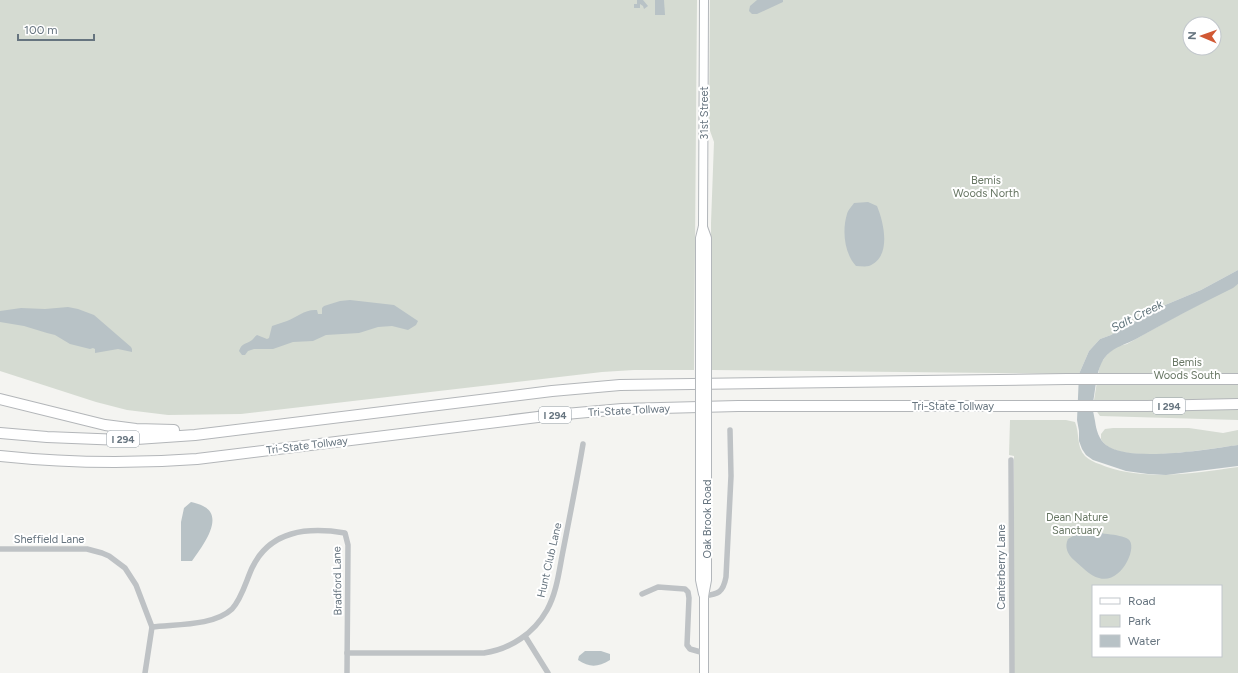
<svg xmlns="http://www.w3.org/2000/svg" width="1238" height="673" viewBox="0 0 1238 673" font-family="Figtree,sans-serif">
<rect width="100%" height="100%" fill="#f4f4f1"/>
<g fill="#d5dbd2" fill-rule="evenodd">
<polygon points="0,0 697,0 694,370 634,370 602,372 241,414 168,415 127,410 96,402 0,371"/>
<path d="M710 0H1238V270L1201 290 1158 308 1111 335 1100 339 1089 351 1079 374 711 370V223L714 142 709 128ZM1190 24H1214V48H1190Z"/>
<polygon points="1238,284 1238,420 1100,416 1093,406 1100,364 1106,356 1115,347 1127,344 1175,317"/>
<path d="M1010 420H1066L1075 422C1080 434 1076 446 1085 456 1091 462 1100 464 1107 467 1150 481 1195 473 1238 467V673H1014V456L1009 455ZM1093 586H1221V656H1093Z"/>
<path d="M1113 428H1189L1223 433 1238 430V445C1209 449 1131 463 1107 446 1104 444 1102 441 1101 439V434L1105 429Z"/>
</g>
<g fill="#b8c2c6">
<polygon points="637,0 643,0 648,6 644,9 643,6 640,4 640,8 634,8 634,4 637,4"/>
<polygon points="655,0 664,0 665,15 655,15"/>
<polygon points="757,0 783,0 783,2 757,14 752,14 749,11 750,6"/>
<path d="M868 202 877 206C884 223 892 257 869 266 865 267 860 266 856 266 844 253 842 230 847 214 848 210 852 206 854 203Z"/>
<path d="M1238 270V284L1233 288C1200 304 1168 321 1136 339 1125 345 1116 346 1107 355 1096 366 1096 388 1093 403 1092 409 1094 415 1095 421 1096 429 1099 440 1106 445 1130 463 1209 449 1238 445V466L1166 475 1148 474 1126 471 1093 460 1086 455 1082 449 1079 441V431L1077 420 1079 374 1089 351 1100 339 1111 335 1158 308 1201 290Z"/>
<path d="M350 300 394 305 418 321 416 325 408 330 392 326 378 327 359 333 326 335 313 341 293 342 273 349H254L248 351 245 355H242L239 351C242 342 246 345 252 340 254 338 255 336 257 335L267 339 269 338 272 326C277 324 282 323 287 321 297 317 305 309 317 310L318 314H322V308L324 306 340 301Z"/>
<polygon points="68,307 78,309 94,315 131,347 132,349 132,352 118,349 95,353 95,349 93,348 90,349 70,344 55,335 47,333 24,326 0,322 0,311 21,308 45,309"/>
<path d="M191 502C195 503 200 504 203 506 226 517 201 548 192 561H181V522L184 508Z"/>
<path d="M1086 532C1096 533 1120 534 1128 539 1139 546 1121 585 1099 578 1090 576 1081 566 1074 560 1068 555 1064 547 1068 539L1076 534Z"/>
<path d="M585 651H601L610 654V660C598 667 590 668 578 660L579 656Z"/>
</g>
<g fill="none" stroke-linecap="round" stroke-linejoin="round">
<defs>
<g id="secondary">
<polyline points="703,227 707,238 707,352"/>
<polyline points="700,352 700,238 703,226 704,0"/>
<polyline points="700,442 700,580 703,594"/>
<polyline points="704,673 704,596 707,580 707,442"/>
</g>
<g id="motorway">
<polyline points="0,399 105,425 136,429 174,430"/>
<polyline points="0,433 47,437 122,440 195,435 552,391 620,385 1067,379 1238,379"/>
<path d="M0 456C66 463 131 464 197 459L554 415 622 409 738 406H1147L1238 404"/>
</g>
</defs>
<use href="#secondary" stroke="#b3b7bb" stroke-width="10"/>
<use href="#motorway" stroke="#b3b6b9" stroke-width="12"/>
<g stroke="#bec2c5" stroke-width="5.5">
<polyline points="1011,460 1012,673"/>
<polyline points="0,549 87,549 102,553 109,556 125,568 136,585 152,627 145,673"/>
<polyline points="642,594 658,587 685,589 688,592 689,598 687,645 690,649 704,653"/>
<path d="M704 596C718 594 723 593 726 577L731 476 730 430"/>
<path d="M152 627C176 624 214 626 232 609 242 598 246 581 252 568 270 530 308 527 345 533L348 545 347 673"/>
<polyline points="525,636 548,673"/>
<path d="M347 653H484C511 649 534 633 547 610 557 592 559 571 563 551 570 515 577 480 583 444"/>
</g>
<use href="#secondary" stroke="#fff" stroke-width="8"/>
<use href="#motorway" stroke="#fff" stroke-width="10"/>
<defs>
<g id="secondary-bridge">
<polyline points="700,442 700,352"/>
<polyline points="707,442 707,352"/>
</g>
</defs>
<use href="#secondary-bridge" stroke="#b3b7bb" stroke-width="10" stroke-linecap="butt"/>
<use href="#secondary-bridge" stroke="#fff" stroke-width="8"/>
</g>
<g text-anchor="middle" stroke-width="4" stroke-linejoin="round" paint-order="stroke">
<g fill="#fff" stroke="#949ea5" stroke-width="1">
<rect x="1153" y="398" width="32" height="16" rx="3"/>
<rect x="539" y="407" width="32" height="16" rx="3"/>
<rect x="107" y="431" width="32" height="16" rx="3"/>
</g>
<g font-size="10" font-weight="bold" fill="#66747f">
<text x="1169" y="410">I 294</text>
<text x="555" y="419">I 294</text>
<text x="123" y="443">I 294</text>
</g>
<g font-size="11" fill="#66747f" stroke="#fff">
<text transform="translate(704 113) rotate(-90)" y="4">31st Street</text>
<text x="953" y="410">Tri-State Tollway</text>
<text transform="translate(629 410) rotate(-3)" y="4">Tri-State Tollway</text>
<text transform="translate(307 445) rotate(-7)" y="4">Tri-State Tollway</text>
<text transform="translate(707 519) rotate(-90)" y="4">Oak Brook Road</text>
<text x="49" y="543">Sheffield Lane</text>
<text transform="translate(549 560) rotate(-77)" y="4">Hunt Club Lane</text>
<text transform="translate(1001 567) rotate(-90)" y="4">Canterberry Lane</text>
<text transform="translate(337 581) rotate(-91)" y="4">Bradford Lane</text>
</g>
<g font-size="11" fill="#687764" stroke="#fff">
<text x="986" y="184">Bemis<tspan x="986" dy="13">Woods North</tspan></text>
<text x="1187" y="366">Bemis<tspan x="1187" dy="13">Woods South</tspan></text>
<text x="1077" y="521">Dean Nature<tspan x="1077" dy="13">Sanctuary</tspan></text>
</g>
<g font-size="12" font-style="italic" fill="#62757c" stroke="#fff">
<text transform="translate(1137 316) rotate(-27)" y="4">Salt Creek</text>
</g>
</g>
<rect x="1092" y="585" width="130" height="72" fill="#ffffff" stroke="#c2c7cc"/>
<rect x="1100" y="598" width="20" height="6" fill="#ffffff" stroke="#c2c7cc"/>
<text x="1128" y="605" font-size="12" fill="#66747f">Road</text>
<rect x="1100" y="615" width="20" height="12" fill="#d5dbd2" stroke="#c2c7cc"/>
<text x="1128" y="625" font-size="12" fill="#66747f">Park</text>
<rect x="1100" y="635" width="20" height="12" fill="#b8c2c6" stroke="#c2c7cc"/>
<text x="1128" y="645" font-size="12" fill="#66747f">Water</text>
<g transform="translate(1202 36) rotate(272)"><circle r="19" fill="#ffffff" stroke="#c2c7cc"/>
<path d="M0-3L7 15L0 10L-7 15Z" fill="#d15934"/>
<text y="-6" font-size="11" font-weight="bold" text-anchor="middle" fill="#66747f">N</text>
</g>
<path d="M18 34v6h76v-6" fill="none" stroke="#66747f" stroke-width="2"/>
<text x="24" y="34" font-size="12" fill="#66747f" stroke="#ffffff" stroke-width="3" paint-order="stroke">100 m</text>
</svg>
